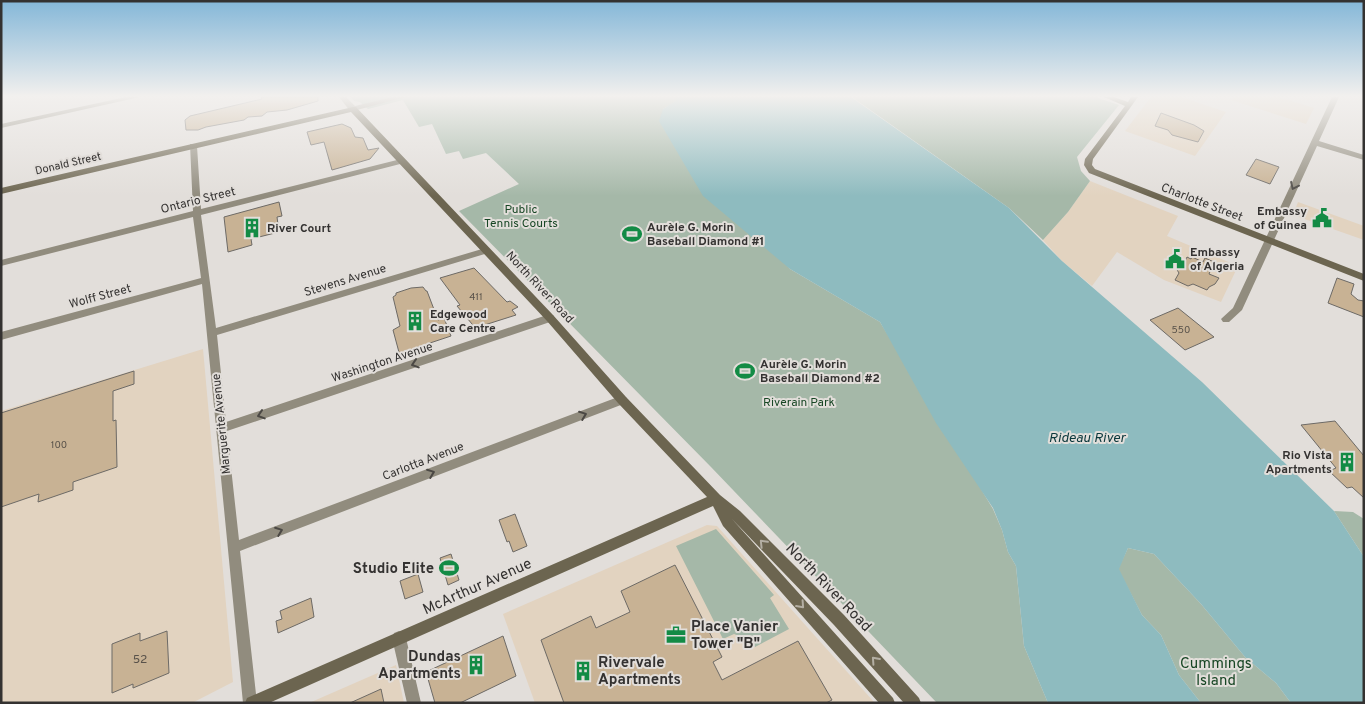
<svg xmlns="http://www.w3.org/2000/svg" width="1365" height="704" viewBox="0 0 1365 704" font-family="Overpass,sans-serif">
<rect width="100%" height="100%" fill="#e2deda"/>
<g fill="#e2d3c0">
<polygon points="1151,97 1181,97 1226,112 1195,156 1125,131"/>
<polygon points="1233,97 1279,97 1314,108 1306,124 1231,100"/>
<polygon points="1090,181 1178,216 1167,236 1238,266 1221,302 1164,280 1117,252 1092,286 1062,261 1043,240 1068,212"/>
<polygon points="1298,202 1364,226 1364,240 1293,215"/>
<polygon points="203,349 233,682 192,703 1,703 1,411"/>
<polygon points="707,525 717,526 874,702 535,703 503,614"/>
<polygon points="396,665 404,703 309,703"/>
</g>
<g fill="#a5b8a8">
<polygon points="351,97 675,97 678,100 663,109 790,269 880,322 993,509 1002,530 1008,552 1016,566 1024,646 1048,703 937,703 711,467 459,211 519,184 486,153 463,159 459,151 446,154 432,124 419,127 403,100 368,109 360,102 354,101"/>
<polygon points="852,97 1095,97 1119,105 1077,157 1081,171 1090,181 1068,212 1043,240 1009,208"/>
<polygon points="1334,511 1353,512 1364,519 1364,557"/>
<polygon points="716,529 774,595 770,598 789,629 755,647 751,641 734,634 723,639 676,546"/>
<polygon points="1128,548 1154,554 1201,604 1245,657 1276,683 1291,703 1201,703 1179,675 1161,635 1142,615 1118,569"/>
</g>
<polygon fill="#8ebbbf" points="675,97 851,97 1009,208 1062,261 1202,382 1334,511 1364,557 1364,703 1291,703 1276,683 1245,657 1201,604 1154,554 1128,548 1119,569 1142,615 1161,635 1179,675 1201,703 1048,703 1024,646 1016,566 1008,552 1002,530 993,508 936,423 880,322 790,269 703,196 659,121 663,109 677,100"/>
<g fill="#c8b294" stroke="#6d6a66">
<polygon points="261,97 318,97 318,101 287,110 267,112 262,116 248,117 244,120 206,127 198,130 186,130 185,120 190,116 262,99"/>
<polygon points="1161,113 1194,125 1204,131 1198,142 1172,135 1168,130 1155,126"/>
<polygon points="342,124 351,128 355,137 363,138 368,150 379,148 370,159 332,170 324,142 311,145 307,132"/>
<polygon points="1256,159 1279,167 1270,184 1246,175"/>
<polygon points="279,202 282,216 277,217 279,232 251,239 252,245 228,252 224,217"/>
<polygon points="1187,257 1191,259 1192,257 1203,262 1205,258 1214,262 1209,274 1219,278 1215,284 1209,287 1207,290 1193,284 1188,286 1175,280 1179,273 1174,265 1184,264"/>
<polygon points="474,268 507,302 510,301 518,307 512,310 516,315 475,328 472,324 457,306 460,305 440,278"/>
<polygon points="1337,278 1354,284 1351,294 1358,300 1364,301 1364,317 1328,303"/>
<polygon points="423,287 426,291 427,291 438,320 444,318 451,336 418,347 419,350 400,356 393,330 400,326 393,297 396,295 396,293 411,288"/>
<polygon points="1178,308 1214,337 1185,350 1150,320"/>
<polygon points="134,371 134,384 113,391 113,421 116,420 117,467 73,482 73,490 38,502 39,494 1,507 1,413"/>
<polygon points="1335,421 1364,456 1364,498 1352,487 1347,488 1329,471 1336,468 1301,425"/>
<polygon points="515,514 527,546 513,552 509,541 507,542 499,520"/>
<polygon points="451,554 459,580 448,585 440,558"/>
<polygon points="675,565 722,657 713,662 722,680 798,641 832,700 826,703 564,703 541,640 591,616 596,628 630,612 621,591"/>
<polygon points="418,574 423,592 405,599 400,581"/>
<polygon points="311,598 314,617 278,633 276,621 282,619 280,611"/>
<polygon points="167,631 169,673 133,688 133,684 112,693 112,644 140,633 140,641"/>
<polygon points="503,636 516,676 460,703 435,703 426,672"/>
<polygon points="381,689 384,703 350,703"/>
</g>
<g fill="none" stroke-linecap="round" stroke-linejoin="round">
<g fill="#918c7e" fill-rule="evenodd">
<polygon points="126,97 140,97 1,128 1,124"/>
<polygon points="339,97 346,97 355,106 393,97 406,97 353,111 350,111"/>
<polygon points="1332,97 1339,97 1319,141 1364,155 1364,160 1317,146 1242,310 1229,322 1223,322 1221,319 1233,308"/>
<polygon points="190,144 193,144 197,146 201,209 401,159 405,161 404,163 201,215 216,328 482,249 485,248 489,251 488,253 217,335 226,422 547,315 553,315 555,318 553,321 227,431 239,540 618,397 626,397 627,400 626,403 240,551 257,703 243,703 202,284 1,340 1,332 201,278 193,217 1,266 1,260 193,211"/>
<polygon points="399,631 404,633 406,638 421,703 407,703 392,638 394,633"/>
</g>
<g fill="#6c6550" fill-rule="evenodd">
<polygon points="1104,97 1114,97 1128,102 1131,97 1138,97 1093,159 1092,165 1095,169 1364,274 1364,281 1089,173 1084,165 1085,159 1125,106"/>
<polygon points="353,107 356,107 553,315 626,397 720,495 740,511 844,615 919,698 921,703 904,703 834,625 732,519 893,698 895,703 879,703 723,526 713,506 269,703 245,703 247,698 707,497 618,403 547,321 351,112 1,194 1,188"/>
</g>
</g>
<defs><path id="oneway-chevron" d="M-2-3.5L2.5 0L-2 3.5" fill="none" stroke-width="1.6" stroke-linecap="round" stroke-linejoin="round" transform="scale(1.25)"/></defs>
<g stroke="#4b4844">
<use href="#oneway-chevron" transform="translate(1294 186) rotate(115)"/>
<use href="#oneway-chevron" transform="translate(415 364) rotate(162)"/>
<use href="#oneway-chevron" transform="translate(261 415) rotate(162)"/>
<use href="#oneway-chevron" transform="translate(583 415) rotate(-21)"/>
<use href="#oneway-chevron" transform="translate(431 473) rotate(-21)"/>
<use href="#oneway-chevron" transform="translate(279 531) rotate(-21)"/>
</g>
<g stroke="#b3aea3">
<use href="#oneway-chevron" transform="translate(763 543) rotate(-134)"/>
<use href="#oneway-chevron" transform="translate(801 605) rotate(48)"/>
<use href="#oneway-chevron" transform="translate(875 660) rotate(-132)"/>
</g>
<linearGradient id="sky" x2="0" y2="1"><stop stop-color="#84b7d8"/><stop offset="0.49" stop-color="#f2f0ee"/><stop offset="1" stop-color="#f2f0ee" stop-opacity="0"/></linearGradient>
<rect width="1365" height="196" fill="url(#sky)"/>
<defs>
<symbol id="civic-bare" viewBox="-9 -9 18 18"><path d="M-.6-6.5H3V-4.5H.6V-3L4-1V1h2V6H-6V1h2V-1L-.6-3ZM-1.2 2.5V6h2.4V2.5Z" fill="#138b45" stroke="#e2deda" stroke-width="2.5" paint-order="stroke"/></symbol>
<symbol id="building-bare" viewBox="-9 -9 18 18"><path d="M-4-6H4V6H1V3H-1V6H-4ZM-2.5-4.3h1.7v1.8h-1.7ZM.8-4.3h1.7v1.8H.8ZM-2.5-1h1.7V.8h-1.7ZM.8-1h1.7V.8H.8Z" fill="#138b45" stroke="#e2deda" stroke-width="2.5" paint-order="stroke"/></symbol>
<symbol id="stadium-bare" viewBox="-9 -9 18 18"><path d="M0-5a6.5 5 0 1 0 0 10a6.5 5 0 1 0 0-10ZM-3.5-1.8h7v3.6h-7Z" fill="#138b45" stroke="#e2deda" stroke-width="2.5" paint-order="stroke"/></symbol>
<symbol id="office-bare" viewBox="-9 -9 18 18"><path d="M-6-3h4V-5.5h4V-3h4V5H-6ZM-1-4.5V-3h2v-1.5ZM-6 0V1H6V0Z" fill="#138b45" stroke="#e2deda" stroke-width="2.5" paint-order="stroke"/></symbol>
</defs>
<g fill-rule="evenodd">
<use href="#civic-bare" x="1308" y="204" width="28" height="28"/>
<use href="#building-bare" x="238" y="214" width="28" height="28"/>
<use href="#stadium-bare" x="618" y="220" width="28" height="28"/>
<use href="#civic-bare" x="1161" y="245" width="28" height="28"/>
<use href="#building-bare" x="401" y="307" width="28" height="28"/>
<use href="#stadium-bare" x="731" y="357" width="28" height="28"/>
<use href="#building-bare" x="1333" y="448" width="28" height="28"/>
<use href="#stadium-bare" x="435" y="554" width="28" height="28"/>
<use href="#office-bare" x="662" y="621" width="28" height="28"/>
<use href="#building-bare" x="462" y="651" width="28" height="28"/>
<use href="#building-bare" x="569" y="657" width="28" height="28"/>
</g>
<g text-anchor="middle" stroke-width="4" stroke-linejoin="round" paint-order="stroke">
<g font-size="10" fill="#59524a">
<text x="476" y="300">411</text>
<text x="1181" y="333">550</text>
<text x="59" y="448">100</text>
</g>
<g font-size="11" fill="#343231" stroke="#e2deda">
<text transform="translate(68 163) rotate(-13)" y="4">Donald Street</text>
</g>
<g font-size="12" fill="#343231" stroke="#e2deda">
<text transform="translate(198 200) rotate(-14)" y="4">Ontario Street</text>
<text transform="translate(1202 202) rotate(21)" y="4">Charlotte Street</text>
<text transform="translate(345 280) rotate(-17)" y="4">Stevens Avenue</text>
<text transform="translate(540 287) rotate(47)" y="4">North River Road</text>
<text transform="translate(100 296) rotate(-15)" y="4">Wolff Street</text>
<text transform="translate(382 362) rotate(-18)" y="4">Washington Avenue</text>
<text transform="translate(221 424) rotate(-96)" y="4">Marguerite Avenue</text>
<text transform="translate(423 461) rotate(-21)" y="4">Carlotta Avenue</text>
</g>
<g font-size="12" fill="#174624" stroke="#e2deda">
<text x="521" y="213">Public<tspan x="521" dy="14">Tennis Courts</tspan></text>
<text x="799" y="406">Riverain Park</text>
</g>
<g font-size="12" font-weight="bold" fill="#343231" stroke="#e2deda" text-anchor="start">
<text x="1307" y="215" text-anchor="end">Embassy<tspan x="1307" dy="14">of Guinea</tspan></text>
<text x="647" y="231">Aurèle G. Morin<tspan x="647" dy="14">Baseball Diamond #1</tspan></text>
<text x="267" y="232">River Court</text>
<text x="1190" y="256">Embassy<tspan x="1190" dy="14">of Algeria</tspan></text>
<text x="430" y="318">Edgewood<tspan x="430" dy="14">Care Centre</tspan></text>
<text x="760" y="368">Aurèle G. Morin<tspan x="760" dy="14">Baseball Diamond #2</tspan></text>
<text x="1332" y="459" text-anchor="end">Rio Vista<tspan x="1332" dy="14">Apartments</tspan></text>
</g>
<g font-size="12" fill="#59524a">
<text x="140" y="663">52</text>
</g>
<g font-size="14" font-style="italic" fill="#0c383c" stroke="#e2deda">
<text x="1087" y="442">Rideau River</text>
</g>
<g font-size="15" font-weight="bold" fill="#343231" stroke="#e2deda" text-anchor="end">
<text x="434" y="573">Studio Elite</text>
<text x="691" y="631" text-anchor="start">Place Vanier<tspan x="691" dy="17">Tower "B"</tspan></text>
<text x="461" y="661">Dundas<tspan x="461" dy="17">Apartments</tspan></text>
<text x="598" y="667" text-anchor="start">Rivervale<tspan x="598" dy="17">Apartments</tspan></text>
</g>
<g font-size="15" fill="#343231" stroke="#e2deda">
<text transform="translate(477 586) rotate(-24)" y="5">McArthur Avenue</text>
<text transform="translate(829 587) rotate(46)" y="5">North River Road</text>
</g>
<g font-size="15" fill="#174624" stroke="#e2deda">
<text x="1216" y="668">Cummings<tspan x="1216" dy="17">Island</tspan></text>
</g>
</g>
<rect width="1365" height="704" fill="none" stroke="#343231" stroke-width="5"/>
</svg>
